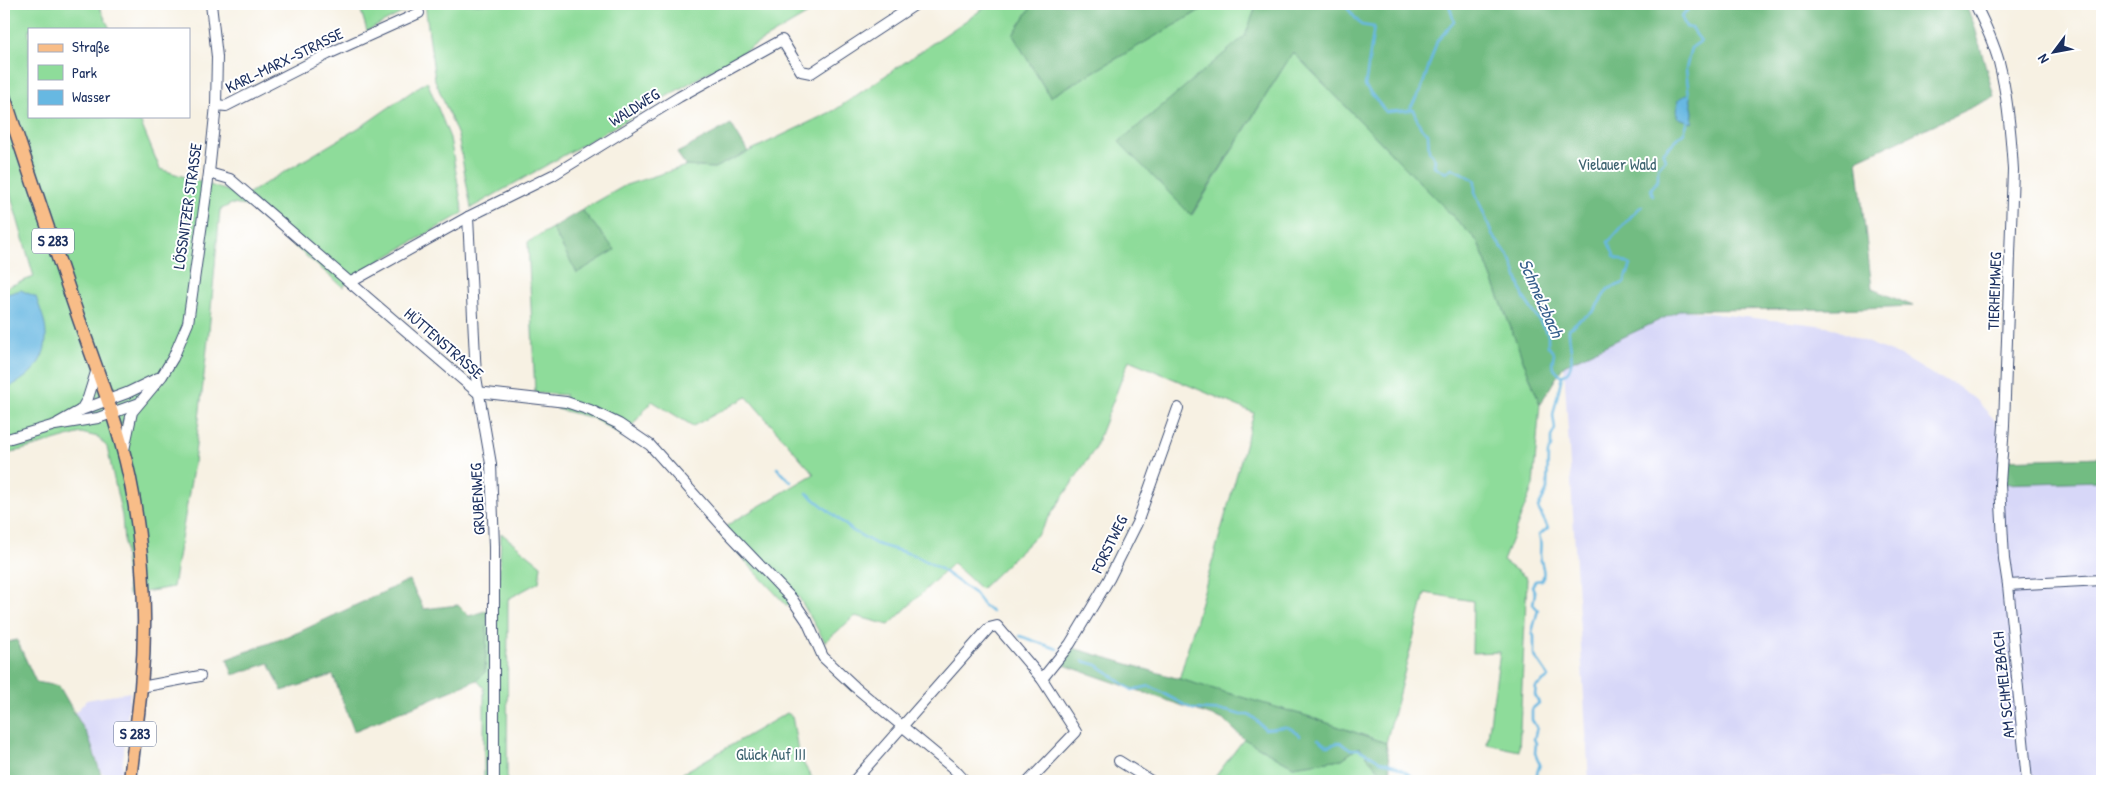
<svg xmlns="http://www.w3.org/2000/svg" width="2106" height="785" viewBox="0 0 2106 785" font-family="'Patrick Hand',sans-serif">
<rect width="100%" height="100%" fill="#fff"/>
<filter id="ink" filterUnits="userSpaceOnUse"><feTurbulence type="fractalNoise" baseFrequency=".02" numOctaves="2"/><feDisplacementMap in="SourceGraphic" scale="10" xChannelSelector="R" yChannelSelector="G"/><feConvolveMatrix kernelMatrix="1 2 1 2 8 2 1 2 1" color-interpolation-filters="sRGB"/></filter>
<filter id="wash" filterUnits="userSpaceOnUse"><feTurbulence type="fractalNoise" baseFrequency=".0096" numOctaves="4" result="noise"/><feDisplacementMap in="SourceGraphic" scale="20" xChannelSelector="R" yChannelSelector="G"/><feGaussianBlur stdDeviation="1.12" result="paint"/><feColorMatrix in="noise" values="0 0 0 0 0 0 0 0 0 0 0 0 0 0 0 0 0 1.4 0 .05"/><feComposite in="paint" operator="in"/></filter>
<g filter="url(#wash)">
<rect width="100%" height="100%" fill="#f7f1e3"/>
<g fill="#d7d7f8">
<polygon points="1681,310 1827,326 1903,357 1940,379 1954,384 1976,400 1993,418 1998,427 2001,460 2000,484 2102,481 2102,781 1589,781 1564,365"/>
<polygon points="130,692 121,781 114,781 101,772 89,738 75,713 87,700"/>
</g>
<g fill="#8edc9a" stroke="#54867c">
<polygon points="4,4 98,4 110,29 29,29 29,116 138,116 160,169 244,196 365,124 427,81 450,138 463,213 357,274 343,287 247,206 231,204 220,210 209,331 194,463 173,587 128,595 122,516 107,447 98,437 81,433 4,455 4,288 34,277 4,172"/>
<polygon points="359,4 414,4 415,6 367,31"/>
<polygon points="425,4 825,4 628,119 471,208 458,136 435,80"/>
<polygon points="990,4 1033,4 1013,35 1050,97 1211,4 1257,4 1246,36 1119,142 1192,215 1293,52 1478,242 1540,404 1533,486 1503,561 1527,578 1519,751 1487,744 1500,652 1472,653 1473,601 1425,593 1386,743 1310,717 1179,680 1254,413 1129,360 1094,450 1038,534 981,589 953,563 889,625 855,616 825,642 798,596 787,606 719,533 729,524 814,474 747,397 693,426 652,401 623,437 593,418 557,409 566,395 535,393 528,242 552,228 577,272 615,250 582,210 626,185 686,166 714,168 835,110"/>
<polygon points="501,533 541,565 539,582 508,599 507,781 484,781 484,688 477,680 485,671 488,610 498,603"/>
<polygon points="787,713 792,716 799,756 814,781 669,781"/>
<polygon points="1244,739 1293,766 1342,759 1359,747 1389,781 1212,781"/>
</g>
<g fill="#72bc82" stroke="#467670">
<polygon points="1033,4 1211,4 1050,97 1013,35"/>
<polygon points="1257,4 1965,4 1974,24 1994,97 1857,160 1872,289 1913,306 1837,309 1681,310 1564,365 1540,404 1478,242 1293,52 1191,215 1119,142 1245,36"/>
<polygon points="731,124 748,152 714,168 686,166 677,153"/>
<polygon points="582,210 615,250 577,273 552,228"/>
<polygon points="2102,457 2102,481 2000,484 2001,460"/>
<polygon points="409,580 424,609 458,605 469,616 488,610 485,672 477,680 354,731 333,675 282,691 269,663 233,675 227,659 299,632"/>
<polygon points="17,640 36,682 59,686 89,738 103,781 4,781 4,643"/>
<polygon points="1073,648 1310,717 1386,743 1392,781 1389,781 1359,747 1342,759 1293,766 1244,739 1224,720 1061,664"/>
</g>
<g fill="#67b8e2" stroke="#4174a0">
<polygon points="1689,93 1693,112 1692,123 1677,117 1678,100"/>
<path d="M21 290 36 297C40 309 46 322 46 335 47 362 27 380 4 389V295Z"/>
</g>
<g fill="none" stroke-linecap="round" stroke-linejoin="round">
<g stroke="#67b8e2" stroke-width="2.5">
<path d="M1344 4 1361 25 1374 27 1365 86 1386 112 1413 110 1421 128 1428 133 1429 151 1435 159 1434 166 1446 173 1452 168 1475 180V192L1493 236 1511 259 1524 298 1548 334V346L1554 354C1550 369 1553 367 1562 376L1553 415 1555 429 1551 437V447L1548 453 1547 490 1538 508 1548 528 1539 535C1542 543 1540 547 1540 555 1541 565 1546 571 1542 580L1535 581 1532 586 1535 593 1533 604 1538 610 1532 632 1534 636V655L1549 677 1536 687 1535 695 1539 703 1532 709V720L1537 728 1534 739 1536 743 1535 753 1540 764 1537 773V781"/>
<polyline points="1689,96 1686,69 1691,48 1701,41 1691,28 1686,27 1681,16 1690,8 1692,4"/>
<polyline points="1409,110 1421,90 1437,41 1454,22 1449,4"/>
<polyline points="1653,196 1651,189 1658,180 1658,168 1665,160 1663,153 1684,132 1688,121"/>
<path d="M1562 376C1579 368 1568 344 1569 329L1579 320 1593 312 1608 289 1624 283 1631 265 1615 257 1608 242C1620 231 1629 216 1642 206"/>
<polyline points="777,468 791,482"/>
<polyline points="807,493 853,531 876,544 914,555 939,568 974,593 983,605 992,612"/>
<polyline points="1020,636 1057,649"/>
<path d="M1083 661 1097 665 1132 690 1150 686 1192 709 1227 711 1241 715H1248L1253 717 1265 729C1285 729 1285 721 1300 736"/>
<path d="M1318 739 1328 746 1340 742C1346 748 1349 750 1358 749 1365 754 1372 754 1379 761 1394 763 1407 773 1419 781"/>
</g>
</g>
</g>
<g filter="url(#ink)">
<g fill="none" stroke-linecap="round" stroke-linejoin="round">
<defs>
<g id="minor">
<path d="M1975 4C1984 22 1993 41 1999 62 2008 97 2011 134 2013 170L2004 425 2000 484 2004 559 2008 585 2027 781"/>
<polyline points="216,105 226,106 328,54 419,13"/>
<polyline points="209,173 230,179 477,392 566,402 590,410 619,424 650,445 726,530 792,599 807,621 823,657 855,687 954,769 965,781"/>
<polyline points="468,217 476,377 491,464 494,547 494,781"/>
<polyline points="351,282 468,217 553,175 679,97 782,40 801,71 811,73 916,4"/>
<polyline points="81,410 88,398 97,369"/>
<polyline points="58,423 81,410 127,393 158,378"/>
<polyline points="4,440 55,425 98,418 137,404"/>
<polyline points="124,450 132,412 162,376 173,358 188,323 209,173 216,105 217,57 211,4"/>
<polyline points="2008,585 2102,580"/>
<polyline points="1042,679 1070,644 1109,579 1137,523 1178,408"/>
<polyline points="141,687 200,676"/>
<polyline points="1119,761 1151,781"/>
<polyline points="854,781 989,628 997,626 1042,679 1076,732 1029,781"/>
</g>
<path id="major" d="M4 96C29 171 54 247 80 322 100 379 123 436 133 495 144 558 147 624 141 687 138 719 133 750 130 781"/>
</defs>
<use href="#minor" stroke="#3c4c72" stroke-width="12"/>
<use href="#major" stroke="#3c4c72" stroke-width="15"/>
<use href="#minor" stroke="#fff" stroke-width="10"/>
<use href="#major" stroke="#f8bd88" stroke-width="12"/>
</g>
</g>
<g text-anchor="middle" stroke-width="4" stroke-linejoin="round" paint-order="stroke">
<g fill="#fff" stroke="#5f6d8e" stroke-width="1">
<rect x="32" y="228.5" width="42" height="25" rx="4"/>
<rect x="114" y="721.5" width="42" height="25" rx="4"/>
</g>
<g font-size="15" font-weight="bold" fill="#1b2f5e">
<text x="53" y="246">S 283</text>
<text x="135" y="739">S 283</text>
</g>
<g font-size="16" fill="#1b2f5e" stroke="#fff">
<text transform="translate(284 60) rotate(-26)" y="6">KARL-MARX-STRASSE</text>
<text transform="translate(634 107) rotate(-32)" y="6">WALDWEG</text>
<text transform="translate(187 206) rotate(-82)" y="6">LÖSSNITZER STRASSE</text>
<text transform="translate(1994 291) rotate(-88)" y="6">TIERHEIMWEG</text>
<text transform="translate(444 343) rotate(41)" y="6">HÜTTENSTRASSE</text>
<text transform="translate(477 499) rotate(-93)" y="6">GRUBENWEG</text>
<text transform="translate(1109 544) rotate(-64)" y="6">FORSTWEG</text>
<text transform="translate(2003 685) rotate(-96)" y="6">AM SCHMELZBACH</text>
</g>
<g font-size="16" fill="#3e6370" stroke="#fff">
<text x="1617" y="170">Vielauer Wald</text>
<text x="771" y="760">Glück Auf III</text>
</g>
<g font-size="18" font-style="italic" fill="#365f8c" stroke="#fff">
<text transform="translate(1541 298) rotate(66)" y="6">Schmelzbach</text>
</g>
</g>
<rect width="2106" height="785" fill="none" stroke="#fff" stroke-width="20"/>
<rect x="28" y="28" width="162" height="90" fill="#ffffff" stroke="#a4acbf"/>
<rect x="38" y="44" width="25" height="8" fill="#f8bd88" stroke="#a4acbf"/>
<text x="72" y="52" font-size="15" fill="#1b2f5e">Straße</text>
<rect x="38" y="65" width="25" height="15" fill="#8edc9a" stroke="#a4acbf"/>
<text x="72" y="78" font-size="15" fill="#1b2f5e">Park</text>
<rect x="38" y="90" width="25" height="15" fill="#67b8e2" stroke="#a4acbf"/>
<text x="72" y="102" font-size="15" fill="#1b2f5e">Wasser</text>
<g transform="translate(2054 52) rotate(238)" stroke="#ffffff" stroke-width="4" paint-order="stroke">
<path d="M0-4L9 19L0 12L-9 19Z" fill="#1b2f5e"/>
<text y="-8" font-size="14" font-weight="bold" text-anchor="middle" fill="#1b2f5e">N</text>
</g>
</svg>
